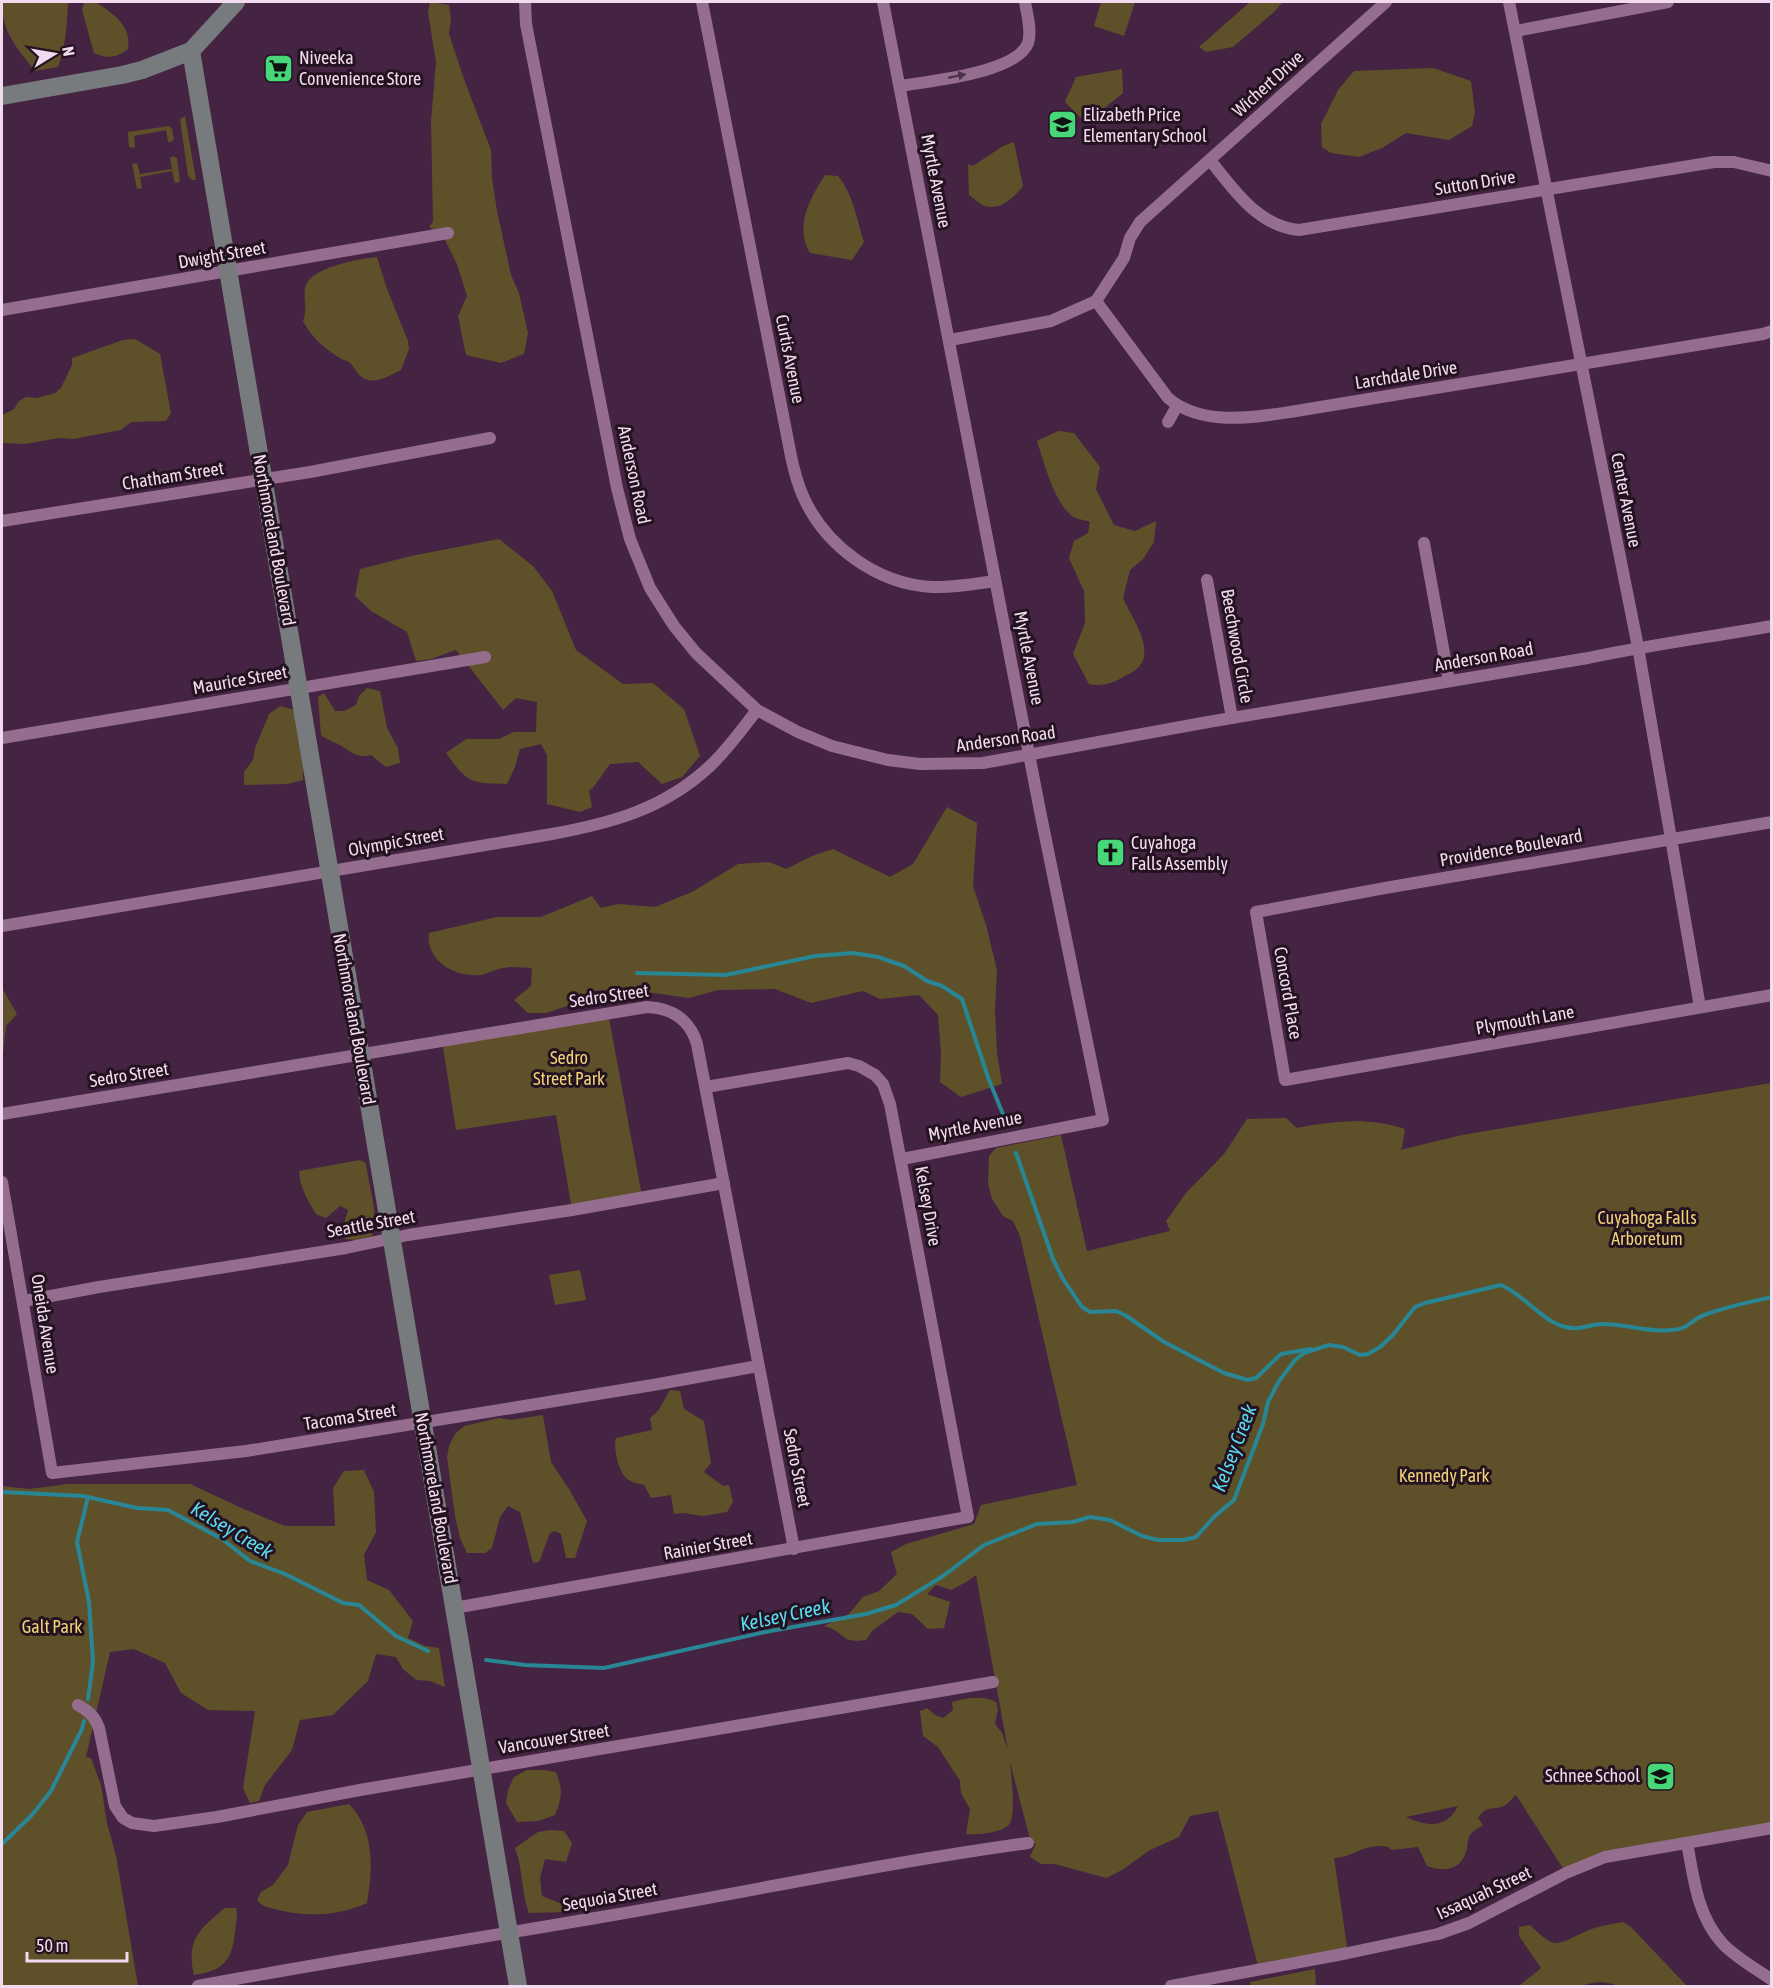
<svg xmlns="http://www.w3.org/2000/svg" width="1773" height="1988" viewBox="0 0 1773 1988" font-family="'Asap Condensed',sans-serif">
<rect width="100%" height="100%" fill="#452342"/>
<g fill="#5e512a" fill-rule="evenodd">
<path d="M2 2H68C67 24 66 45 58 67L35 71C17 48 1 31 2 2Z"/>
<path d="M88 2H96C113 14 132 25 128 49 117 58 107 59 94 53L82 10 84 3Z"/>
<polygon points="430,2 449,5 451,19 449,34 465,82 491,150 492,178 497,211 511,275 519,293 528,333 524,354 501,363 466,355 458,316 467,296 457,264 442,234 429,227 433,222 431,121 436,62 428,12"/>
<polygon points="1101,2 1135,2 1124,36 1094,26"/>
<polygon points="1250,2 1283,2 1274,12 1233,47 1206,52 1199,47"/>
<polygon points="1433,68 1471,81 1475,112 1472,126 1449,140 1406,133 1382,148 1359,157 1331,153 1322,147 1321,124 1338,90 1354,71"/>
<polygon points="1122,69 1123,93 1086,123 1065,102 1076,77"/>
<polygon points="185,116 196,180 192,180 188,176 180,119"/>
<polygon points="169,126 172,129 174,139 171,142 168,142 166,130 134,136 135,148 129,147 128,132"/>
<path d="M1014 142 1023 186C1014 197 1001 211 985 206 980 205 974 198 969 195L968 164 973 166 1003 146Z"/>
<polygon points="173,156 177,158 180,182 175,183 172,171 140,177 142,188 137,189 132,164 137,163 140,174 172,169 170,158"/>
<path d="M825 175 838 176C853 194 857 220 864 242L852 260 810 253C794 227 810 198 825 175Z"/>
<path d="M377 257 387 289 408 341 409 349 401 370C391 375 376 384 365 379 357 376 355 367 349 362 346 360 343 360 340 358 325 349 311 337 303 321 308 307 303 299 305 288 309 267 359 259 377 257Z"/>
<polygon points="135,339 160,354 171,413 166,421 131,422 121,430 73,439 59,438 25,444 2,443 2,415 14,409 19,401 26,397 37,398 55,393 61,388 72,365 72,358 123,340"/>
<path d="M1058 431 1074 433 1100 467 1096 489 1114 525 1135 531 1156 521 1154 542 1143 559 1130 570 1123 598C1131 617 1156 649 1138 668 1135 671 1129 674 1125 676 1113 683 1103 687 1089 684L1073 654 1085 623 1084 591 1069 558 1074 541 1088 533 1090 522C1085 520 1076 519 1072 516 1054 502 1044 462 1037 441Z"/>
<path d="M499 539 533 566 552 591 576 650 623 684 653 683 684 709 700 756 682 777 662 784 638 762 610 764 592 789 589 790 592 807 580 812 547 804V755L541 744 520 749 515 767 507 784C471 783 468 784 446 753L466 739H499L514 732H536L537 702 516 698 503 710 456 650 431 659 416 661 407 632 371 611 355 596 360 569 411 556Z"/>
<path d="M367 688 380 691 387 728 398 748 400 763 386 767 371 755C356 758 355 754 343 747 336 742 328 741 321 735L318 697 324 693 335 711H344L356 705 359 696Z"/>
<polygon points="280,706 295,710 303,757 303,780 288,784 244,785 244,772 253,760 255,748 269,714"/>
<path d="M947 807 977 823 973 886 986 925 997 970 995 1011 997 1053 1002 1084 961 1097 940 1082 941 1053 938 1015 919 995 880 999 863 991 811 1003 775 989 718 990 689 998 624 989 591 991 567 1006 546 1013H528L514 1000 531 986 532 968C523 968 512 966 503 968 495 969 488 974 480 975 455 978 425 960 429 933L497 917H541L592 896 601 908 618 904 655 907 692 892 738 864 769 862 786 869 812 856 833 849 890 877 913 864Z"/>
<polygon points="2,988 17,1014 6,1026 2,1063"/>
<polygon points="608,1013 642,1196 572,1210 556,1115 456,1130 442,1041"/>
<path d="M1771 1083V1828L1636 1851 1566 1873 1516 1795C1512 1798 1508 1804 1504 1806 1492 1811 1488 1804 1478 1818L1483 1825C1478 1828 1471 1832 1469 1837 1467 1842 1468 1847 1466 1852 1460 1871 1443 1872 1427 1866L1418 1847 1391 1850 1389 1847C1365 1842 1355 1857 1334 1858L1348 1953 1259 1970 1218 1811 1190 1816 1179 1837 1150 1850 1122 1870 1106 1878 1055 1864H1041L1030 1857 1036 1843H1031L1010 1762C1011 1774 1016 1813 1010 1823 1005 1833 977 1835 966 1834L970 1809 961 1793 960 1781 938 1747 923 1736 920 1711 927 1708 935 1715 943 1718 953 1710 952 1702C966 1698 983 1695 996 1702L998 1709 995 1724 1002 1733 1008 1750 976 1575 968 1581 951 1590 936 1585 927 1594 950 1602 944 1628 928 1629 912 1614 898 1612 872 1631 866 1640C839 1644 847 1632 824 1626L849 1614 863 1597 879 1591 897 1574 891 1552 906 1544 974 1524 981 1505 1077 1485 1020 1236 1013 1221 1003 1216 992 1199 988 1184 989 1156 996 1148 1061 1135 1087 1251 1170 1231 1166 1221 1186 1193 1224 1154 1247 1119 1286 1118 1297 1128C1333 1121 1369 1117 1405 1129L1402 1147 1400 1150 1462 1135ZM1458 1806C1446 1830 1426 1826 1406 1817Z"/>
<path d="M360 1160 366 1163C369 1188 379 1212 372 1236L357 1240 345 1239V1220L348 1210 340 1206 326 1218 316 1214C308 1201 300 1187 299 1171Z"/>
<polygon points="580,1270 586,1300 555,1305 549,1275"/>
<path d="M670 1390 680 1391 684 1409 704 1421 711 1463 704 1472 723 1486 729 1485 733 1502 727 1512 703 1516 683 1513 674 1514 671 1495 651 1498 644 1485C640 1484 633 1483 629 1480 619 1475 613 1449 616 1438L652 1430 650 1418 658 1411Z"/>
<polygon points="543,1415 551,1462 569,1489 587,1521 575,1558 566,1558 561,1534 555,1531 550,1533 539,1562 533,1563 520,1512 508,1506 500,1517 492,1548 485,1553 467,1553 460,1538 455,1516 447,1457 449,1446 455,1434 464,1426 499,1418 511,1420"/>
<polygon points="364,1470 374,1492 376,1532 364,1555 367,1580 389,1590 413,1621 408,1638 425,1646 439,1648 445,1687 430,1681 416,1680 403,1669 396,1657 376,1654 368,1681 333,1715 300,1720 292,1750 265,1785 259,1801 250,1803 243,1788 255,1711 208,1710 181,1693 165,1663 134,1649 110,1652 86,1757 91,1758 101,1785 107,1823 116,1856 138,1986 2,1986 2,1486 29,1489 68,1484 190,1484 246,1510 285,1526 335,1526 333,1488 344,1471"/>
<path d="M527 1770H543L556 1772C563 1790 562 1797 555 1815L538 1821 517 1822 506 1803 508 1790 514 1777Z"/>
<path d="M349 1804C375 1831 373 1869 367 1903 339 1916 307 1917 278 1910 270 1908 262 1907 257 1900L261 1892 273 1885 288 1865 298 1825 307 1812Z"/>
<path d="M550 1830 564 1831 572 1843 566 1862 545 1859 540 1878 542 1896 560 1903 573 1904 563 1912 529 1913C521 1892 523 1869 515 1848L538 1832Z"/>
<path d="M225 1908H236L237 1914C233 1948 235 1970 194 1975 186 1940 199 1929 225 1908Z"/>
<path d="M1623 1922 1631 1927 1687 1986H1617C1606 1980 1593 1982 1582 1986H1519L1541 1968 1519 1936V1927L1530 1925C1557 1951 1555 1945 1587 1931 1598 1926 1611 1924 1623 1922Z"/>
<polygon points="1315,1969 1316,1986 1251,1986 1250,1982"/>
</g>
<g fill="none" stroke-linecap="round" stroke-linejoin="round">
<g stroke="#288695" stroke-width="4">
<polyline points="637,973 726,975 815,956 853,953 878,957 904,966 927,981 942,986 962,999 989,1080 1005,1119"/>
<polyline points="1016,1153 1053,1259 1063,1279 1082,1307 1090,1312 1116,1311 1125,1315 1164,1342 1224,1373 1248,1380 1256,1378 1281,1354 1311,1349"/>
<polyline points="2,1492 83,1496 137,1508 168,1510 222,1539 250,1561 285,1574 343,1603 359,1605 396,1636 428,1651"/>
<polyline points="88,1497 77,1542 89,1602 93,1662 88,1699"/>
<path d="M486 1660 525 1665 604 1668 765 1632 866 1614 896 1605 943 1576 984 1545 1037 1524 1073 1522 1090 1517 1110 1520 1142 1536 1158 1540H1184L1196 1537 1215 1516 1234 1500 1263 1424 1268 1402 1279 1381 1295 1360 1304 1353 1329 1345 1343 1347 1360 1355 1368 1354 1380 1347 1392 1336 1415 1307 1425 1303 1501 1285C1523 1294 1540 1319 1562 1326 1579 1332 1588 1324 1603 1324 1626 1324 1649 1333 1672 1330 1690 1329 1690 1320 1704 1315 1725 1307 1749 1302 1772 1297"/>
<polyline points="2,1844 32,1815 51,1791 82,1729 84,1721"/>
</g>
<g stroke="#946d8f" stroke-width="12">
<path d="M525 2 526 24 617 488 630 539 650 588 674 626 696 653 757 710 798 732 832 746 888 760 920 764 983 763 1208 722 1588 658C1649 645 1710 637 1772 626"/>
<path d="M702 2 791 456C794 470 797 483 803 496 825 546 877 584 932 587 953 588 974 584 995 581"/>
<polyline points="883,2 1041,816 1103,1120 902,1159"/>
<polyline points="1509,2 1638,647 1700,1007"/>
<polyline points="1516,31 1668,2"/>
<path d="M900 86C929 81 1017 73 1028 43 1032 31 1027 14 1025 2"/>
<path d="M1210 160C1234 190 1258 226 1299 230L1714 162H1734L1772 171"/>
<path d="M1096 301 1168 398C1201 426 1251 418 1290 412L1763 334 1772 331"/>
<polyline points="2,310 448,233"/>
<polyline points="950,340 1051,321 1096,301 1124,258 1130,238 1140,222 1386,2"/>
<polyline points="1168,422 1177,406"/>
<polyline points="2,521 310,472 490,438"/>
<polyline points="1424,543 1449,681"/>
<polyline points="1207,580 1232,718"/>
<polyline points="2,738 485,657"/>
<polyline points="1772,822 1385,888 1256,912 1285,1080 1772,995"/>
<path d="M2 926 552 834C612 823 664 809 710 766 728 749 742 729 757 710"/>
<path d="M2 1114 647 1007C672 1008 690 1020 697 1044L794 1549"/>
<polyline points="2,1182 52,1473 246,1451 302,1442 653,1385 758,1366"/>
<polyline points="24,1301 99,1287 346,1248 408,1235 572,1210 724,1183"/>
<polyline points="454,1608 968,1517 890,1104 883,1084 875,1075 859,1066 848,1063 706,1087"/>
<path d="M78 1705C89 1711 95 1717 99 1728L115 1806 123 1818 132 1823 154 1826 217 1817 360 1790 993 1682"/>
<path d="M1687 1843C1694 1879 1697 1915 1722 1943 1736 1958 1755 1968 1772 1980"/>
<path d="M198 1986C336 1960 475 1939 613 1915 752 1891 889 1862 1028 1843"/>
<polyline points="1171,1986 1348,1953 1438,1934 1469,1923 1566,1873 1605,1857 1772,1828"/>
</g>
<g stroke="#777b7e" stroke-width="18">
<polyline points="191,51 518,1986"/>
<polyline points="2,96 122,75 142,70 191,51 236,2"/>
</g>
</g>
<defs><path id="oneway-solid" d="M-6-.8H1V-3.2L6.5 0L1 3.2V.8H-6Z" transform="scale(1.5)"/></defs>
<use fill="#4b3248" href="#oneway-solid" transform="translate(957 76) rotate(-12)"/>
<defs>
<symbol id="supermarket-square" viewBox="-11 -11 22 22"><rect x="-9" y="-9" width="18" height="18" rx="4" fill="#47d779" stroke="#231321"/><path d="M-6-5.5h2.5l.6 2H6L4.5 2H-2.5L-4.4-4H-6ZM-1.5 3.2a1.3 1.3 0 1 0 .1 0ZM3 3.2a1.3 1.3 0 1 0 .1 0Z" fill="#111"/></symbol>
<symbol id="school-square" viewBox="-11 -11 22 22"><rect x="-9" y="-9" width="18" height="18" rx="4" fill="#47d779" stroke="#231321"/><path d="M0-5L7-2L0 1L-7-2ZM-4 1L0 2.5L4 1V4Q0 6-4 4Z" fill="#111"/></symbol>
<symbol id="church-square" viewBox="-11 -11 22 22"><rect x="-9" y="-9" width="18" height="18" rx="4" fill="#47d779" stroke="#231321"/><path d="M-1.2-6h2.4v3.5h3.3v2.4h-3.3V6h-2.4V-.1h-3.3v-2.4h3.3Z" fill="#111"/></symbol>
</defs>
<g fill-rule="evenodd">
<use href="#supermarket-square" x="262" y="52" width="33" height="33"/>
<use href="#school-square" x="1046" y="108" width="33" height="33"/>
<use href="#church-square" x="1094" y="836" width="33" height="33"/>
<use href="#school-square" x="1644" y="1760" width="33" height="33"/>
</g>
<g text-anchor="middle" stroke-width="6" stroke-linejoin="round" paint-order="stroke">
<g font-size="18" fill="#f2dbee" stroke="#231321" text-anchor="start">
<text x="299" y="64">Niveeka<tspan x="299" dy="21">Convenience Store</tspan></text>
<text x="1083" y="121">Elizabeth Price<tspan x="1083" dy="21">Elementary School</tspan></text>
<text x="1131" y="849">Cuyahoga<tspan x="1131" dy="21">Falls Assembly</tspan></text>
<text x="1640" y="1782" text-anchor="end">Schnee School</text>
</g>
<g font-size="18" fill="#f2dbee" stroke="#231321">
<text transform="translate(1268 84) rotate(-42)" y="6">Wichert Drive</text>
<text transform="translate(936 181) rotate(79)" y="6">Myrtle Avenue</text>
<text transform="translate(1475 183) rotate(-9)" y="6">Sutton Drive</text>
<text transform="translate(222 255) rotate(-10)" y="6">Dwight Street</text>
<text transform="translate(790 359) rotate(79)" y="6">Curtis Avenue</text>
<text transform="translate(1406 375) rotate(-9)" y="6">Larchdale Drive</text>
<text transform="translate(634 475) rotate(78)" y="6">Anderson Road</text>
<text transform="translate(173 476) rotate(-9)" y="6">Chatham Street</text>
<text transform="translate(1626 500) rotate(79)" y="6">Center Avenue</text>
<text transform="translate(274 540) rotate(80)" y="6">Northmoreland Boulevard</text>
<text transform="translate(1237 646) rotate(80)" y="6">Beechwood Circle</text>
<text transform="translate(1484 657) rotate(-10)" y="6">Anderson Road</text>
<text transform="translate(1029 658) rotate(79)" y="6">Myrtle Avenue</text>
<text transform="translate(240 680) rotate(-10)" y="6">Maurice Street</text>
<text transform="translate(1006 739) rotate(-8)" y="6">Anderson Road</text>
<text transform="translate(396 842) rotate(-10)" y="6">Olympic Street</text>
<text transform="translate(1511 848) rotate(-10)" y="6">Providence Boulevard</text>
<text transform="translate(1288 993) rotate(80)" y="6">Concord Place</text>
<text transform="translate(609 996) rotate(-8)" y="6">Sedro Street</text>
<text transform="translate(354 1019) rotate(80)" y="6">Northmoreland Boulevard</text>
<text transform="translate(1525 1020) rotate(-10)" y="6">Plymouth Lane</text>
<text transform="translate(129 1075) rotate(-9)" y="6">Sedro Street</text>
<text transform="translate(975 1126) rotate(-11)" y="6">Myrtle Avenue</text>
<text transform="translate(928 1206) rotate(80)" y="6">Kelsey Drive</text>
<text transform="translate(371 1224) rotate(-10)" y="6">Seattle Street</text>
<text transform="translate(45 1324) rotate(81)" y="6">Oneida Avenue</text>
<text transform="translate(350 1417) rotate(-9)" y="6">Tacoma Street</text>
<text transform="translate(797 1468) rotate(79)" y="6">Sedro Street</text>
<text transform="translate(436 1498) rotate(80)" y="6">Northmoreland Boulevard</text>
<text transform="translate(708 1546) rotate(-10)" y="6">Rainier Street</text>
<text transform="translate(554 1739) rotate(-9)" y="6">Vancouver Street</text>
<text transform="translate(1484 1893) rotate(-25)" y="6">Issaquah Street</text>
<text transform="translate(610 1897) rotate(-10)" y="6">Sequoia Street</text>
</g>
<g font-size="18" fill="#f2d377" stroke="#231321">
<text x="569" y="1064">Sedro<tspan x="569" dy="21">Street Park</tspan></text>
<text x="1647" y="1224">Cuyahoga Falls<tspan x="1647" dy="21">Arboretum</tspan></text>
<text x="1444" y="1482">Kennedy Park</text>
<text x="52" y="1633">Galt Park</text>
</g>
<g font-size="20" font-style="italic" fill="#5adcf3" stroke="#231321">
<text transform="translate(1234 1448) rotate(-69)" y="7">Kelsey Creek</text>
<text transform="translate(232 1530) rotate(31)" y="7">Kelsey Creek</text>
<text transform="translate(785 1615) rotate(-12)" y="7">Kelsey Creek</text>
</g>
</g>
<rect width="1773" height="1988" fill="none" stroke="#f2dbee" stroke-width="6"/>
<g transform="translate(54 54) rotate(79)" stroke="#231321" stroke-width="4.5" paint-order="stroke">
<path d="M0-4.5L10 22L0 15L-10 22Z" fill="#f2dbee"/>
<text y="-9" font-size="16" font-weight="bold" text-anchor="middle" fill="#f2dbee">N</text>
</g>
<path d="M27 1952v9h100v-9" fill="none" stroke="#f2dbee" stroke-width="3"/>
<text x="36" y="1952" font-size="18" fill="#f2dbee" stroke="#231321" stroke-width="4.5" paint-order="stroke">50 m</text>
</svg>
